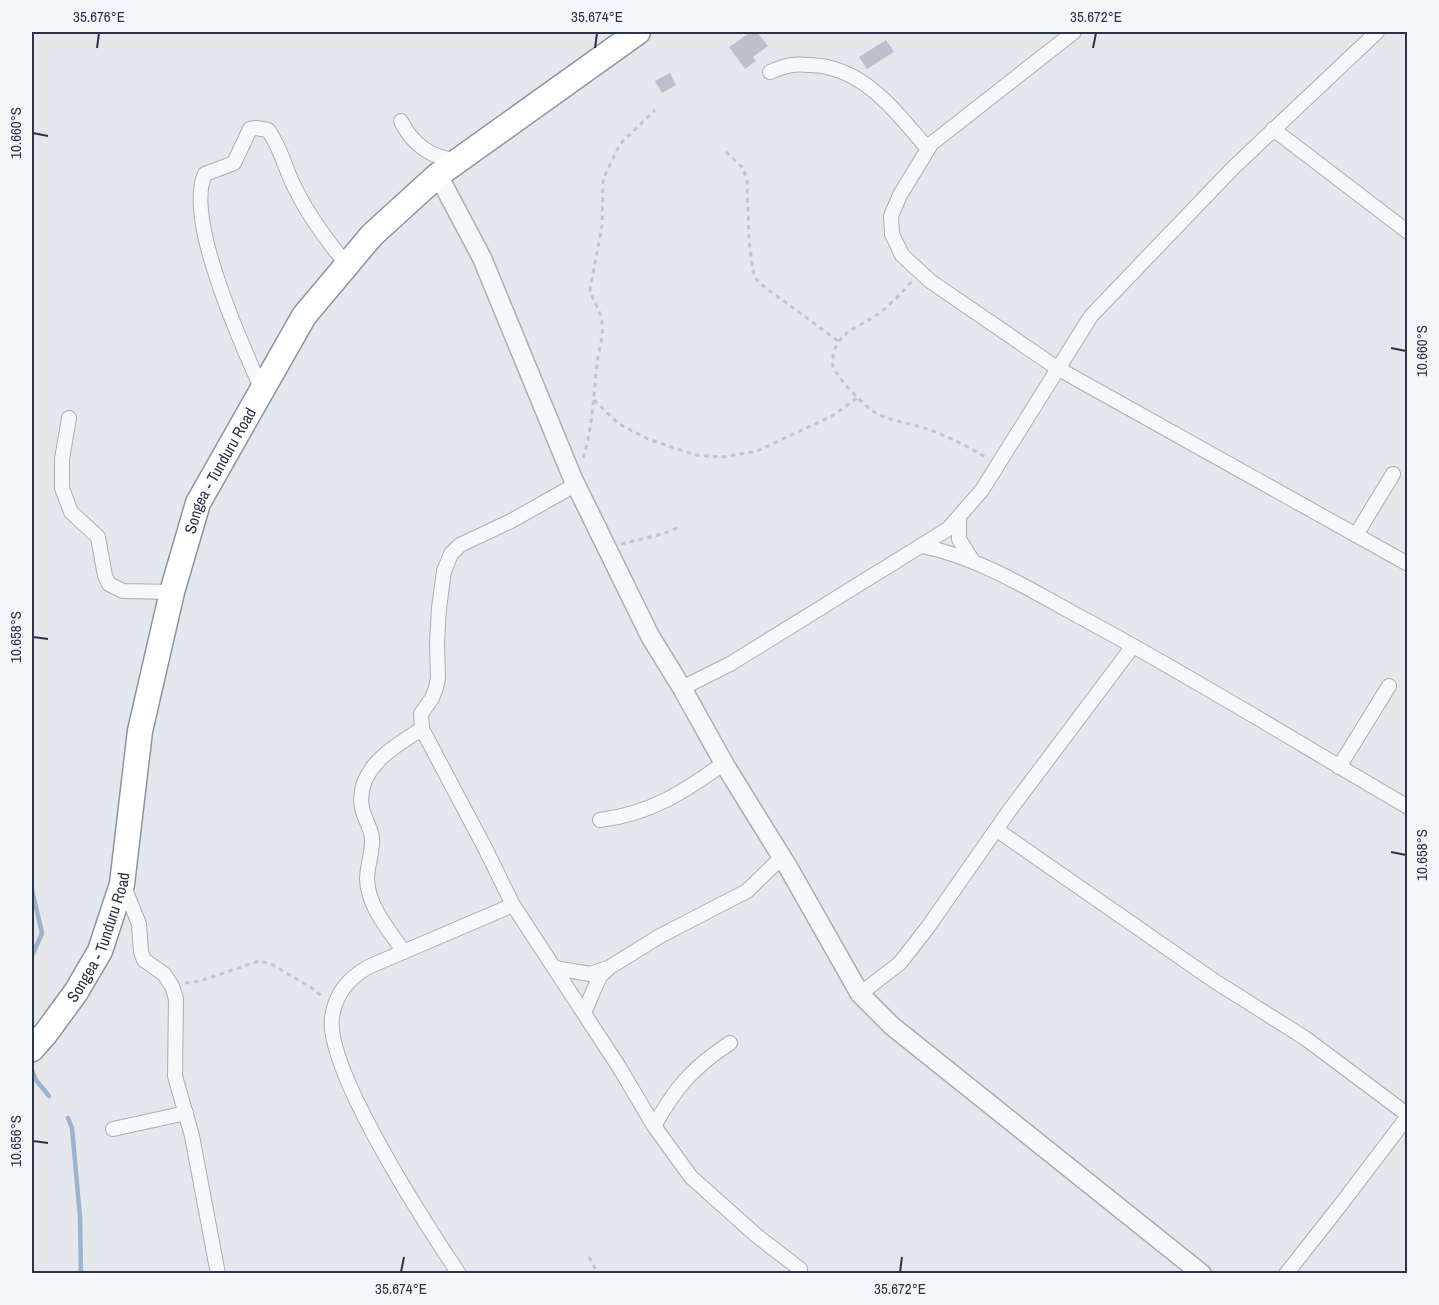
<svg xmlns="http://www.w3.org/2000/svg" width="1439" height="1305" viewBox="0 0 1439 1305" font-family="'Archivo Narrow',sans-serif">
<rect width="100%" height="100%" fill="#e4e7ec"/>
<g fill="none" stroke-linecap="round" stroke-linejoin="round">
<g stroke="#9fb4cc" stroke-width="4.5">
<polyline points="32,890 42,933 32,956"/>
<polyline points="32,1071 36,1080 49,1096"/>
<polyline points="68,1118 72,1128 80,1217 81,1274"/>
</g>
</g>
<g fill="#bbc0ca">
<polygon points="751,32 757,32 768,46 753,57 756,61 745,69 729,47"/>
<polygon points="886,40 894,52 867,69 859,57"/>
<polygon points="670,73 676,85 662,93 655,81"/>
</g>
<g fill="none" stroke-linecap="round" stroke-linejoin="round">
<defs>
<g id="minor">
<polyline points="1074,32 931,144 900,195 891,216 892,234 902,255 930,281 1057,368 1408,564"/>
<path d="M770 72C777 69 785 66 792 65 798 64 805 65 811 65 864 67 896 112 928 149"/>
<path d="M401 121C412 144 432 159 458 160"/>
<polyline points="1273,129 1408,232"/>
<path d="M262 390C242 345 184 218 205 174L234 163 250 129 256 128 268 130C282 149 285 170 296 190 310 218 327 241 347 265"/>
<polyline points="69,418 62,459 62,488 71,512 98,537 105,576 109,584 123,591 172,592"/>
<polyline points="575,485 511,521 460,545 451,554 444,571 439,608 437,643 438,678 436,688 432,698 421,714 422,729 485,848 513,905 619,1067 654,1126 691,1177 757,1236 800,1269 797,1274"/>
<polyline points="959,519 959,539 972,560"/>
<polyline points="1356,535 1393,474"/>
<path d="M922 546C981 558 1032 591 1084 619 1194 678 1300 744 1408 807"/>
<polyline points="682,688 730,664 948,529 982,490 1091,316 1233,168 1377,32"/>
<polyline points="1339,767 1389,686"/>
<path d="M600 820C650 814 684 792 724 763"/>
<polyline points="997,830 1213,980 1305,1038 1408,1115"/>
<polyline points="123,884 139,924 141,952 144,960 164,974 172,986 176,999 175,1076 192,1136 218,1274"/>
<path d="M404 952C389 930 368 907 367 879 367 866 373 852 372 838 371 828 364 818 362 808 355 769 394 746 422 729"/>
<polyline points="555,968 590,974 608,968"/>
<polyline points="860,994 900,963 928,927 1009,811 1133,646"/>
<polyline points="584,1013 596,985 601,975 610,967 660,936 747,891 782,857"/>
<path d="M654 1126C676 1087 692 1068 730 1043"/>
<polyline points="113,1129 186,1113"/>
<path d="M459 1274C427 1226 325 1070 332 1017 336 993 348 979 368 967L513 905"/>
<polyline points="1286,1274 1342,1203 1408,1116"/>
</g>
<polyline id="tertiary" points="438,175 482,258 573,479 650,636 682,688 726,767 788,867 860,994 892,1026 1202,1274"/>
<g id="trunk">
<path id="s1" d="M32 1049 46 1033 76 992 100 951 122 884 140 731 172 592 198 503 304 316 372 235 438 175 638 32"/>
</g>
</defs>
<use href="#minor" stroke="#a9aeb7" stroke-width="16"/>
<use href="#tertiary" stroke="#a9aeb7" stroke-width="21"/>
<use href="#trunk" stroke="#8b94a3" stroke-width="27"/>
<g stroke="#c2c5cb" stroke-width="3" stroke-dasharray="4.5 4.5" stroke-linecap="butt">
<polyline points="726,152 743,168 747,181 749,241 754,277 762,285 838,341"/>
<path d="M911 282C900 295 887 308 874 317 862 325 849 328 840 340 835 346 831 358 833 366 835 376 866 408 876 413 891 421 908 423 924 428 946 435 967 446 987 458"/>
<polyline points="594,400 619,424 648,439 695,455 722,457 757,451 832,416 857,398"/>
<path d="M583 458C593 427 593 397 597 365 598 352 604 337 602 323 601 310 592 301 590 289L602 226 603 179 620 144 655 110"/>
<polyline points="621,544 662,534 677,528"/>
<polyline points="185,983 200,981 259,961 271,964 312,988 324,998"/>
<polyline points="589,1257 598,1274"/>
</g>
<use href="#minor" stroke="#f7f8fa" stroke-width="14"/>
<use href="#tertiary" stroke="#f7f8fa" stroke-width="18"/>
<use href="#trunk" stroke="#fff" stroke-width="24"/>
</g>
<path fill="none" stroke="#2b3445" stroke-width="2" d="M97 48 99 33M595 48 597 33M1093 48 1096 33M33 133 48 136M1391 348 1406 351M33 637 48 639M1391 852 1406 855M33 1141 48 1143M401 1272 404 1257M900 1272 902 1257"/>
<g text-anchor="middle" stroke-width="4.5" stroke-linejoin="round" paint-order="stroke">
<g font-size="16" fill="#2b3445" stroke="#f4f6f9">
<text dy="6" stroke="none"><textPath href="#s1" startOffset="618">Songea - Tunduru Road</textPath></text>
<text dy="6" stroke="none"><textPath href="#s1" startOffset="132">Songea - Tunduru Road</textPath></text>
</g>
</g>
<rect width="1439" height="1305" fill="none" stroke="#f4f6f9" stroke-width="66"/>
<rect x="33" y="33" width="1373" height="1239" fill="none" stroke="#2b3445" stroke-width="2"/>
<g font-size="15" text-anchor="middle" fill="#2b3445">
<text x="99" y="22">35.676°E</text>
<text x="597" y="22">35.674°E</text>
<text x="1096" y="22">35.672°E</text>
<text transform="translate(16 133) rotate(-90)" y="5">10.660°S</text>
<text transform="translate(1422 351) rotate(-90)" y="5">10.660°S</text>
<text transform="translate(16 637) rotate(-90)" y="5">10.658°S</text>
<text transform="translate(1422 855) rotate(-90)" y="5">10.658°S</text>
<text transform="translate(16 1141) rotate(-90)" y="5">10.656°S</text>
<text x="401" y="1294">35.674°E</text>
<text x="900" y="1294">35.672°E</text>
</g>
</svg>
